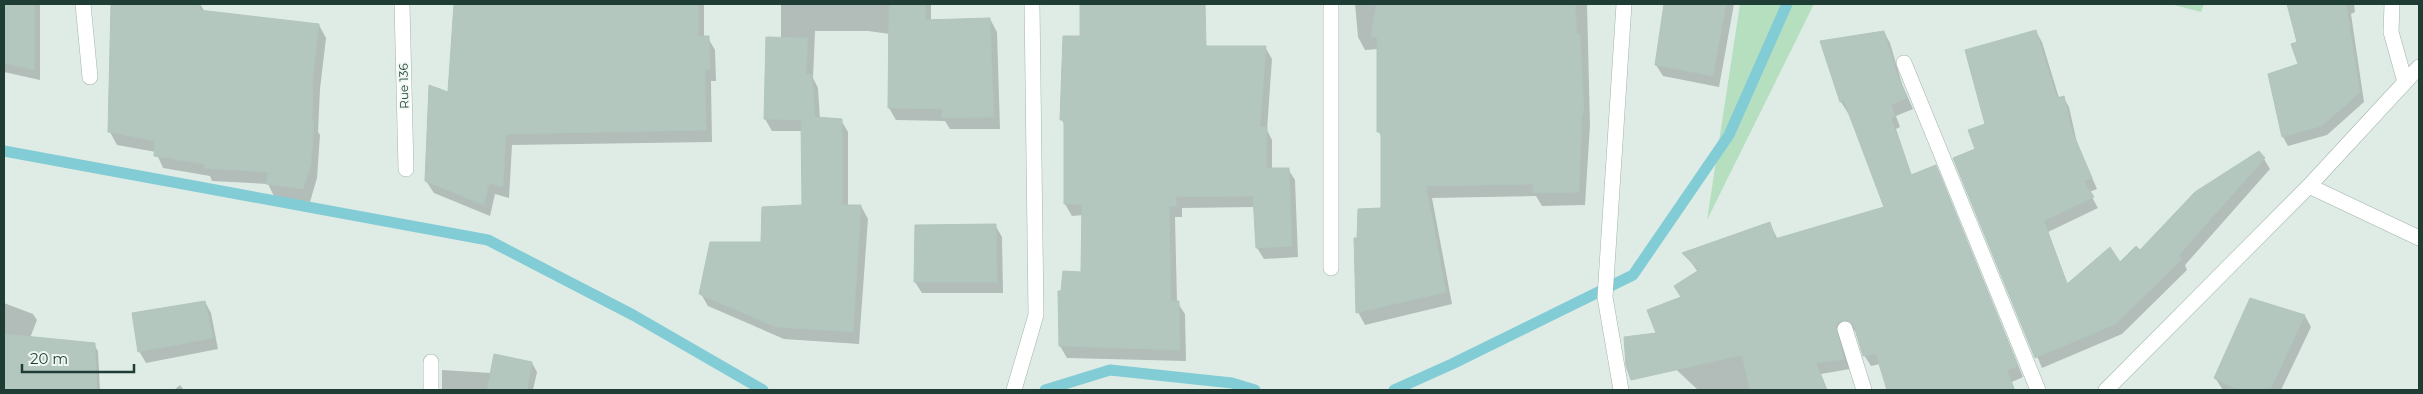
<svg xmlns="http://www.w3.org/2000/svg" width="2423" height="394" viewBox="0 0 2423 394" font-family="Montserrat,sans-serif">
<rect width="100%" height="100%" fill="#dfece6"/>
<g fill="#b6dfc0">
<polygon points="1740,4 1814,4 1707,220"/>
<polygon points="2170,4 2204,4 2201,12"/>
</g>
<g fill="#0003">
<polygon points="4,4 40,4 40,80 4,72"/>
<polygon points="112,4 200,4 205,12 319,25 326,38 320,89 318,132 320,135 317,178 310,202 274,196 268,184 212,181 210,176 163,168 156,152 117,145 110,132"/>
<polygon points="456,4 704,4 704,38 708,38 715,50 716,81 711,81 712,142 512,145 509,198 495,194 490,216 434,193 426,181 449,94"/>
<polygon points="781,4 931,4 931,21 990,19 997,32 1000,129 950,129 945,121 896,120 889,108 890,34 868,31 815,31 813,78 818,88 820,119 841,120 848,132 848,206 861,206 868,219 859,344 784,339 708,306 701,294 762,244 803,206 802,131 772,131 765,119 781,39"/>
<polygon points="1355,4 1587,4 1590,125 1585,205 1542,206 1536,196 1432,198 1452,304 1365,325 1358,312 1358,239 1382,209 1382,138 1379,132 1379,49 1365,50 1358,37"/>
<polygon points="1666,4 1734,4 1719,87 1663,76 1656,65"/>
<polygon points="2288,4 2354,4 2355,12 2351,14 2364,102 2327,135 2288,146 2283,137 2300,65 2298,42"/>
<polygon points="1884,32 1890,43 1902,84 1913,109 1896,116 1900,127 1896,129 1912,176 1935,167 1941,177 2023,377 2012,382 2015,390 1888,390 1880,364 1871,366 1864,355 1857,333 1854,330 1844,333 1841,339 1850,369 1821,374 1827,390 1698,390 1650,345 1698,272 1684,253 1770,224 1778,240 1885,208 1850,112 1848,113 1841,102 1822,42"/>
<polygon points="2036,32 2042,42 2059,98 2063,97 2069,107 2077,143 2097,189 2089,192 2098,208 2048,232 2068,285 2120,264 2140,251 2264,159 2270,169 2185,265 2187,270 2122,334 2042,368 1955,159 1977,150 1987,125"/>
<polygon points="1265,47 1272,59 1267,130 1272,140 1272,169 1288,169 1295,180 1298,257 1264,259 1257,248 1255,207 1182,208 1182,217 1175,217 1177,302 1185,314 1186,361 1067,358 1060,346 1059,292 1062,292 1082,273 1083,215 1072,216 1065,204 1065,126 1062,120"/>
<polygon points="995,225 1002,237 1003,293 922,293 915,282"/>
<polygon points="2251,300 2305,316 2311,327 2281,390 2223,390 2215,378"/>
<polygon points="205,302 211,313 218,349 146,363 139,351"/>
<polygon points="4,303 33,314 37,320 30,338 94,345 98,351 100,390 66,390 65,372 4,346"/>
<polygon points="532,363 537,372 533,390 442,390 442,370 491,373"/>
<polygon points="180,385 184,390 174,390"/>
</g>
<g fill="none" stroke-linecap="round" stroke-linejoin="round">
<g stroke="#82ccd6" stroke-width="11">
<polyline points="4,151 488,240 633,315 763,390"/>
<polyline points="1045,390 1110,370 1232,383 1255,390"/>
<polyline points="1394,390 1452,364 1633,275 1729,135 1787,4"/>
</g>
</g>
<g fill="#b4c7bf" stroke="#b1c6bd">
<polygon points="4,4 34,4 34,70 4,63"/>
<polygon points="111,4 199,4 199,10 319,24 313,76 312,121 314,121 311,165 303,189 266,184 268,172 204,168 204,164 154,156 155,141 108,132"/>
<polygon points="454,4 698,4 698,36 709,36 710,69 705,69 706,130 506,134 503,187 489,183 484,205 425,181 429,85 448,92"/>
<polygon points="889,4 925,4 925,20 990,18 994,117 942,118 942,109 888,108"/>
<polygon points="1080,4 1205,4 1206,46 1266,46 1260,127 1267,127 1266,168 1289,168 1292,246 1256,248 1253,196 1176,197 1176,206 1169,206 1171,301 1179,301 1180,350 1059,346 1058,291 1061,291 1063,271 1081,272 1082,204 1064,204 1064,120 1060,120 1063,36 1080,36"/>
<polygon points="1376,4 1575,4 1577,34 1580,34 1584,113 1582,113 1579,192 1533,193 1533,184 1426,186 1446,292 1356,313 1354,238 1357,238 1358,209 1381,208 1381,132 1377,132 1377,37 1371,37"/>
<polygon points="1664,4 1726,4 1713,76 1655,65"/>
<polygon points="2287,4 2346,4 2360,92 2322,126 2282,137 2268,74 2298,64 2291,44 2297,42"/>
<polygon points="2036,30 2057,98 2064,96 2072,131 2092,178 2084,181 2094,197 2044,221 2067,284 2110,247 2120,262 2136,246 2140,250 2195,192 2259,151 2265,158 2179,255 2182,259 2116,324 2035,358 1953,158 1975,149 1968,130 1985,124 1965,50"/>
<polygon points="1884,31 1896,72 1907,98 1891,105 1895,116 1891,118 1911,175 1936,165 2018,366 2007,370 2014,390 1887,390 1876,354 1863,356 1854,326 1847,320 1838,322 1836,327 1844,359 1816,363 1827,390 1750,390 1742,355 1631,380 1626,366 1624,337 1656,333 1647,310 1681,297 1674,286 1699,270 1682,253 1770,222 1775,239 1884,207 1844,101 1840,102 1820,41"/>
<polygon points="766,37 808,38 806,74 812,74 815,117 842,119 842,205 861,205 853,332 776,327 699,294 710,242 761,242 762,207 802,205 801,120 764,119"/>
<polygon points="996,224 997,282 914,282 915,225"/>
<polygon points="2250,298 2305,315 2270,390 2237,390 2214,378"/>
<polygon points="205,301 213,338 138,352 132,313"/>
<polygon points="4,334 95,343 97,390 4,390"/>
<polygon points="494,354 532,362 527,390 487,390"/>
</g>
<g fill="none" stroke-linecap="round" stroke-linejoin="round">
<defs>
<g id="minor">
<polyline points="83,4 90,77"/>
<polyline points="402,4 406,169"/>
<polyline points="1331,4 1331,268"/>
<polyline points="2392,4 2391,32 2405,82"/>
<polyline points="1904,63 2038,390"/>
<polyline points="2309,186 2419,238"/>
<polyline points="1845,329 1864,390"/>
<polyline points="431,390 431,362"/>
<polyline points="1014,390 1036,315 1032,4"/>
<polyline points="1621,390 1605,297 1624,4"/>
<polyline points="2106,390 2309,186 2419,67"/>
</g>
</defs>
<use href="#minor" stroke="#a2b4ad" stroke-width="16"/>
<use href="#minor" stroke="#fff" stroke-width="15"/>
</g>
<g text-anchor="middle" stroke-width="4" stroke-linejoin="round" paint-order="stroke">
<g font-size="12" fill="#1f3d34" stroke="#f0f8f4">
<text transform="translate(404 86) rotate(-91)" y="4">Rue 136</text>
</g>
</g>
<rect width="2423" height="394" fill="none" stroke="#1f3d34" stroke-width="10"/>
<path d="M22 364v8h112v-8" fill="none" stroke="#1f3d34" stroke-width="2.5"/>
<text x="30" y="364" font-size="15" fill="#1f3d34" stroke="#f0f8f4" stroke-width="4" paint-order="stroke">20 m</text>
</svg>
